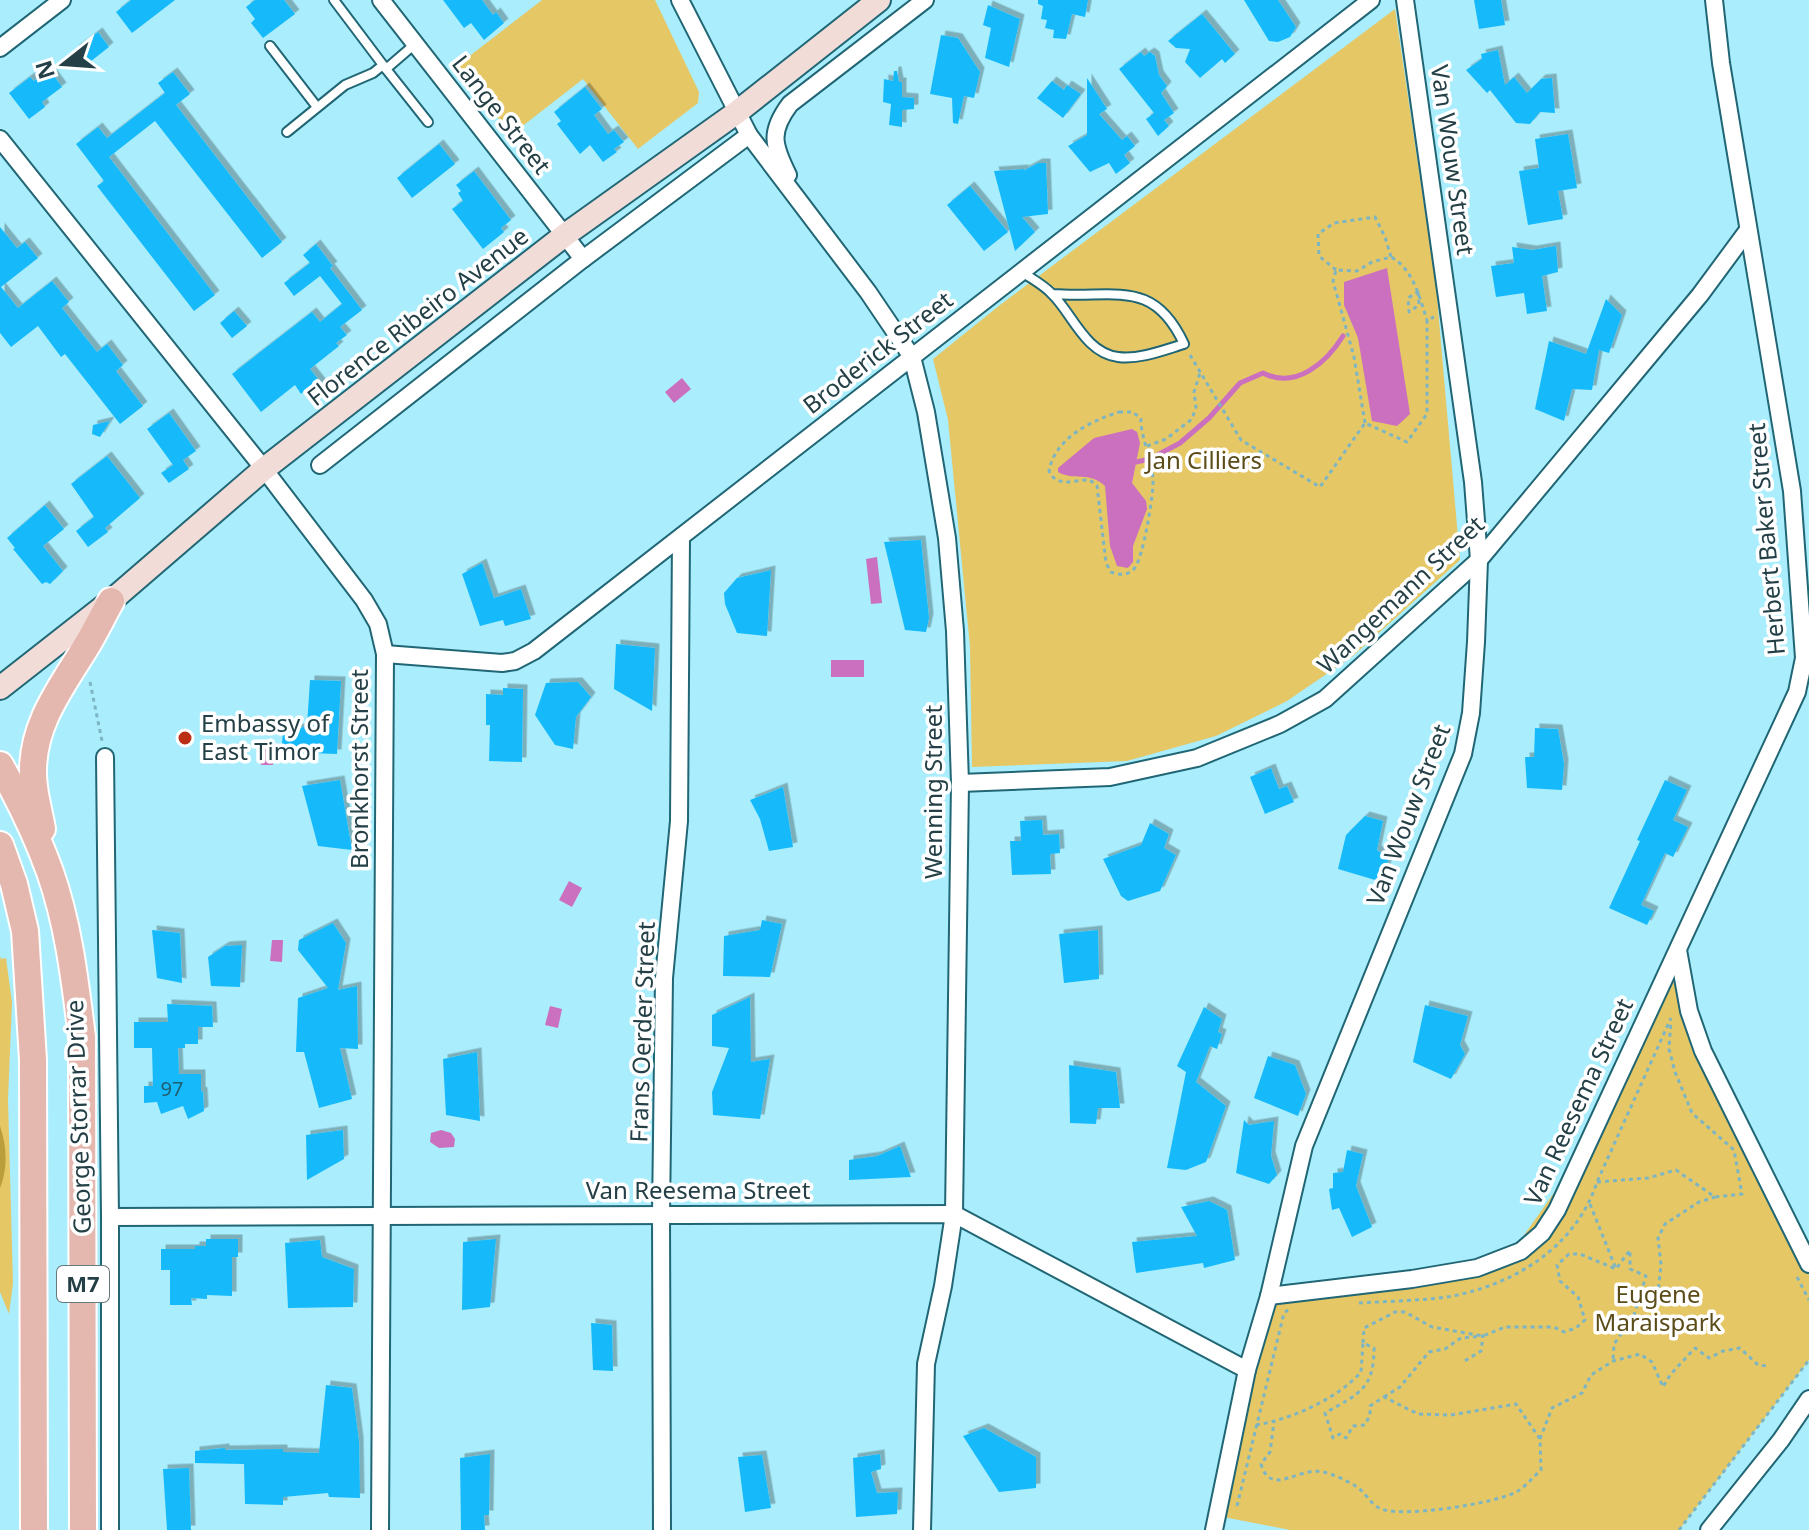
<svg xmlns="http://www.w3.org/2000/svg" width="1809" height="1530" viewBox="0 0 1809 1530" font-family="'Noto Sans',sans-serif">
<defs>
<filter id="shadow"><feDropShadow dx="4.5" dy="-4.5" stdDeviation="0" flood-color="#0004"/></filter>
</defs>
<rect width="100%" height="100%" fill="#aaeefd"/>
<g fill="#e5c766">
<polygon points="542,0 655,0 699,92 698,103 638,149 583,79 511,135 458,65"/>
<polygon points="1395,9 1436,286 1460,560 1353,656 1287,701 1216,736 1127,761 972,767 970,647 948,420 933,359 1000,305"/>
<polygon points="0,956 1,959 6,958 12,1002 8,1100 13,1283 9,1314 0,1292"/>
<polygon points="1673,980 1809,1275 1809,1360 1679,1530 1290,1530 1213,1515 1267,1297 1501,1268 1606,1119"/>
</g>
<path fill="#ba9e3c" d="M0 1126C7 1147 8 1168 0 1188Z"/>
<g fill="#cb70be">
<polygon points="1387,268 1410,414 1397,426 1372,421 1358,338 1344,305 1344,282"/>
<polygon points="682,378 691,389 674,403 665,392"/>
<path d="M1132 429 1137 432 1140 443 1132 483 1146 501 1147 509 1133 546V562L1128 568 1117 566 1110 546 1105 486C1090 471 1073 481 1058 472V468L1094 438Z"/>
<polygon points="877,557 882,603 871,604 866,559"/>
<rect x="831" y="660" width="33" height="17"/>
<rect x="261" y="745" width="12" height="20"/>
<polygon points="569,881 582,888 572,907 559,900"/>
<polygon points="272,940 283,940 282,962 270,961"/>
<polygon points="550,1006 562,1009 558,1028 545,1025"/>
<polygon points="441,1130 451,1133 455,1139 454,1147 439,1148 430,1142 431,1133"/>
</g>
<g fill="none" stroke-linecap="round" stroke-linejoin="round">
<path stroke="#cb70be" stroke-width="5" d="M1136 462 1150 459 1180 443 1209 418 1240 383 1263 373C1296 390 1327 362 1343 336"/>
</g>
<g fill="#16bafa" filter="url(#shadow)">
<polygon points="131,0 175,0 132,33 116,12"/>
<polygon points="255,0 284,0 295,14 263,38 251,23 255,19 246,7"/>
<polygon points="443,0 482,0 493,15 496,12 504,23 484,40 471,23 464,28"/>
<polygon points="1038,0 1088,0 1085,17 1072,14 1066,39 1053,38 1054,30 1045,28 1047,20 1041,19 1043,6 1038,4"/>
<polygon points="1244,0 1278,0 1296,27 1290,37 1278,42 1269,41"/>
<polygon points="1474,0 1501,0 1505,25 1479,29"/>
<polygon points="988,5 1020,19 1009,67 985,58 991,28 983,25"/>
<polygon points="1202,14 1235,54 1225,63 1222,59 1200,78 1185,62 1190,49 1176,48 1168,41"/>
<polygon points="98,32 109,47 86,65 74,50"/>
<polygon points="941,35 958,38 980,72 974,98 964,96 958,124 953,123 952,98 930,94"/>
<polygon points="1498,50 1505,85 1514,77 1527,93 1541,79 1552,78 1555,113 1540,112 1530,124 1516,123 1490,90 1487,93 1466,70 1482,59 1481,54"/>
<polygon points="1141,52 1144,56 1150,52 1155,56 1159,75 1167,86 1161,93 1174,113 1164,120 1169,126 1158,136 1146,119 1154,113 1119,69"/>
<polygon points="49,69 62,87 42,102 45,107 29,119 9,93 30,77 34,81"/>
<polygon points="894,71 897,71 899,82 902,82 902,97 914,98 914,109 902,110 902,127 889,125 891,104 883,102 884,79 893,81"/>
<polygon points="173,72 190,94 176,105 282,242 262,258 155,121 109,157 215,295 194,311 97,186 104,181 76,144 98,127 107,138 165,93 158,83"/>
<polygon points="1087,78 1107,109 1099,114 1122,140 1127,136 1135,146 1124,155 1130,163 1116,174 1109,163 1090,172 1068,146 1087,135"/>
<polygon points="1052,81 1064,90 1067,85 1081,94 1063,118 1037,98"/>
<polygon points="585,87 602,109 594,115 608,134 614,130 624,142 614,149 617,152 603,162 590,145 580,154 557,124 561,121 554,112"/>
<polygon points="1568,134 1577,188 1558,191 1563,219 1528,225 1519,171 1539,168 1535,139"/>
<polygon points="439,144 455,164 412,198 397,178"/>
<polygon points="1038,163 1046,163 1048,214 1022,217 1035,232 1015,251 994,171 1025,169 1023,171"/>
<polygon points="474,171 511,220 501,228 504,232 483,249 452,209 463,201 458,193 461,191 456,185"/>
<polygon points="970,186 1008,232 984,251 947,205"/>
<polygon points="0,227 17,248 25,242 38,258 1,287 18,308 52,281 69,302 62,308 97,352 107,344 123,365 116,371 143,406 120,424 65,354 61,357 38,326 11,347 0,333"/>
<polygon points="316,244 333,266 330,268 362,310 340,327 347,335 336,343 339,346 310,369 322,384 307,395 304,391 301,394 295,385 261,412 232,374 312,312 320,322 342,304 320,276 294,296 284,283 310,263 303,255"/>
<polygon points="1556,246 1558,272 1542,276 1547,311 1527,314 1524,293 1496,297 1491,266 1514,263 1512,247 1532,250"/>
<polygon points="1606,299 1622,315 1609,353 1599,350 1592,390 1572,389 1564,421 1535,409 1549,341 1586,354"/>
<polygon points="234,311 247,326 232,338 220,323"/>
<polygon points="169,413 196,451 183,460 189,469 169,483 161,473 173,465 147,429"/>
<polygon points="110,421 100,437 92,434 93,425"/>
<polygon points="107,456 140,498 105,528 108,532 88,547 76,531 94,517 71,484"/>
<polygon points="45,505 64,529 43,546 63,571 50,584 46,582 42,584 13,549 15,548 7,538"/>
<polygon points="921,540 929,618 926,632 905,630 884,542"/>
<polygon points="482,563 494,598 521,589 531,619 505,626 503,620 480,626 462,574"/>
<polygon points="771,570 767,636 737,633 725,604 724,593 737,578"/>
<polygon points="616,644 655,648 652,711 614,689"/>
<polygon points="310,680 341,681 337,754 281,752 283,733 307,726"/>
<polygon points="578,682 591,697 576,717 573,749 555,745 535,715 546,683"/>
<polygon points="503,688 523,689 522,762 489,761 490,725 486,725 486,694 503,695"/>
<polygon points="1535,728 1558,729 1564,764 1562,790 1527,788 1525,757 1534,757"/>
<polygon points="1271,768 1279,789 1287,786 1294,802 1265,814 1250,777"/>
<polygon points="340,780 352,850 318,846 302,786"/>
<polygon points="1665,780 1687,790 1673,820 1688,827 1673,857 1665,853 1641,905 1654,911 1647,925 1609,908 1640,841 1637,840"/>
<polygon points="783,787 793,847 769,851 760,819 750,800"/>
<polygon points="1365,816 1383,821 1377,850 1389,858 1382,882 1338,869 1346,835"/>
<polygon points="1042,820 1043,835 1059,834 1060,853 1050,854 1051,874 1012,875 1010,841 1021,841 1020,821"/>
<polygon points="1150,823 1169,834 1164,848 1176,855 1160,891 1128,901 1121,896 1103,859 1141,845"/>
<polygon points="762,920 782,924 770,977 723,976 724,936 760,930"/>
<polygon points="333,923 346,943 338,990 357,986 358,1049 340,1048 352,1099 319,1108 304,1052 296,1052 298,998 328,988 298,950 299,940"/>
<polygon points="152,930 180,933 182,983 157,978"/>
<polygon points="1098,930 1099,979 1064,983 1059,934"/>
<polygon points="242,945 240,987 211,986 208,957 225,946"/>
<polygon points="750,997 751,1062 770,1059 760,1119 713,1115 712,1092 729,1048 712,1046 712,1015"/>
<polygon points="167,1004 212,1006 213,1027 198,1027 198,1044 185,1044 185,1048 178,1048 179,1074 201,1074 201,1091 203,1092 204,1111 188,1119 183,1106 161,1114 157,1102 144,1103 144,1086 153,1086 152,1048 134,1048 134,1022 168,1022"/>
<polygon points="1425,1005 1468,1016 1460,1045 1465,1054 1451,1079 1413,1062"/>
<polygon points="1204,1007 1222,1019 1218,1032 1222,1034 1217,1049 1210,1046 1196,1082 1226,1106 1206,1162 1186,1170 1167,1168 1186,1072 1177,1066"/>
<polygon points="477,1052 480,1121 446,1115 443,1059"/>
<polygon points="1268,1056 1295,1065 1306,1094 1298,1116 1254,1098"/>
<polygon points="1069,1065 1116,1072 1120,1108 1098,1108 1096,1124 1070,1123"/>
<polygon points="1244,1120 1249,1125 1274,1121 1271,1156 1277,1175 1269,1184 1236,1173"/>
<polygon points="343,1130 344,1159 307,1180 306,1135"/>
<polygon points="900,1146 911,1177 849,1180 849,1160 877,1156"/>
<polygon points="1347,1150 1363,1154 1356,1186 1372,1227 1352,1237 1339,1208 1332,1210 1329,1189 1333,1188 1333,1173 1343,1172"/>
<polygon points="1209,1201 1227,1210 1235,1260 1204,1268 1203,1263 1136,1273 1132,1242 1197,1236 1181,1207"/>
<polygon points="206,1239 238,1239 238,1257 232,1257 232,1296 207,1295 207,1299 191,1298 192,1305 170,1305 170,1270 161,1270 161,1249 195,1249 195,1246 206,1246"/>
<polygon points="496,1239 490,1307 462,1310 463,1242"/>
<polygon points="320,1240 322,1257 354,1269 353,1307 288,1308 285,1243"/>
<polygon points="591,1323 612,1325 613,1371 593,1370"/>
<polygon points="326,1385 352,1388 359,1441 360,1498 329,1497 328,1493 283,1497 283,1505 245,1504 244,1464 195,1463 195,1451 225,1448 225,1450 283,1449 283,1452 319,1453"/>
<polygon points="984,1428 1036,1457 1036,1488 999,1492 963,1436"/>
<polygon points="490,1454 489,1515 484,1515 485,1530 461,1530 460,1458"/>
<polygon points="880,1454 881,1469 871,1472 877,1493 898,1492 897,1514 856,1517 853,1458"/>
<polygon points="762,1455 771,1508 745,1512 738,1457"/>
<polygon points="189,1468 191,1530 167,1530 163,1469"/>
</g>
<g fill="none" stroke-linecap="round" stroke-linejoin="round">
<defs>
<g id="lane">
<polyline points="334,0 386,69 415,44"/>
<polyline points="270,46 317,107"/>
<polyline points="386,69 428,122"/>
<polyline points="287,132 345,85 373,73 383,65"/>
<path d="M1022 272C1032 279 1044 285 1052 294 1072 313 1085 353 1118 357 1139 360 1164 350 1184 344 1153 277 1114 299 1053 294"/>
</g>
<g id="street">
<polyline points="381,0 583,259"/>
<polyline points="680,0 749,135 868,292 912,357 926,412 947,538 955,631 960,783 954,1214 943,1286 926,1364 922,1530"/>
<polyline points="0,48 62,0"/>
<polyline points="0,139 264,469 364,600 378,624 385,654 380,1530"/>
<path d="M788 175C773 145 769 132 790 104L925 0"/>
<polyline points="320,465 583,259 749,135"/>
<polyline points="385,654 502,663 515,661 534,651 1371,0"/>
<polyline points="105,757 110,1217 110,1530"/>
<polyline points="960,783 1110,777 1197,758 1280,724 1325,699 1479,560 1700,295 1748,230"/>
<polyline points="1678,950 1689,1011 1703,1051 1809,1264"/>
<polyline points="110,1217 954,1214 1247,1370"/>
<polyline points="1269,1296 1412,1279 1477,1268 1521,1251 1542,1233 1557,1210 1797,692 1804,658 1792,491 1721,63 1714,0"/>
<polyline points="662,1530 661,1215 664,978 679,821 681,537"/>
<polyline points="1214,1530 1247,1370 1269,1296 1304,1146 1463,754 1471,713 1476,642 1479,560 1473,482 1405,0"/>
<polyline points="1709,1530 1781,1440 1809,1399"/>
</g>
<polyline id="secondary" points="0,688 111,601 264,469 565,235 736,113 879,0"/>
<g id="primary">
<path d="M0 765C19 799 37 836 50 872 69 926 75 982 82 1037L83 1530"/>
<path d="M42 829C39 811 33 792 33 774 32 725 60 689 84 650 94 634 102 617 111 601"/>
<polyline points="0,845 14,884 25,931 33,1060 34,1530"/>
</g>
</defs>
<use href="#lane" stroke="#216674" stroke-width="12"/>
<use href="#street" stroke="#216674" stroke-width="20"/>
<use href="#secondary" stroke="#216674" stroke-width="26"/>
<use href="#primary" stroke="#fff" stroke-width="30"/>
<g stroke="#7eb5c2" stroke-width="3" stroke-dasharray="4 4" stroke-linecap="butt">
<polyline points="1336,270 1319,256 1318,234 1334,223 1375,217 1385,237 1391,257"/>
<polygon points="1418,292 1419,305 1409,312 1408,298"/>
<polyline points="1190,355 1241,440 1320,487 1365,423 1407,442 1427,414 1427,320 1434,317"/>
<path d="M1119 412H1133L1141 419C1139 428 1152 464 1153 479 1154 494 1143 559 1134 569 1127 576 1119 575 1111 572L1106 563 1097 486 1090 480C1075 479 1057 489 1049 471 1055 438 1091 421 1119 412Z"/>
<path d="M1365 423 1354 357 1333 281 1336 270 1357 271 1372 262 1391 257C1413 269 1419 296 1427 320"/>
<polyline points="1147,446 1166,439 1192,419 1196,407 1194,392 1200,373"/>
<polyline points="90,682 102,741"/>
<polyline points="1597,1182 1648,1178 1676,1170 1715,1197 1742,1194 1734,1150 1692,1113 1675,1072 1669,1049 1671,1021"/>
<polyline points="1590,1204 1616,1269 1630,1250 1630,1269 1646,1276 1634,1315 1655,1320 1641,1332 1624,1330 1614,1344 1613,1361"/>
<polyline points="1797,1277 1809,1300"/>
<path d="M1359 1303C1390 1301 1423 1301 1453 1296 1517 1283 1576 1246 1597 1182L1671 1018"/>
<polyline points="1655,1320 1661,1265 1658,1238 1665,1224 1699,1202 1715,1197"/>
<polyline points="1363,1343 1364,1328 1395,1312 1405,1312 1432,1327 1483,1336 1505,1327 1554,1327 1564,1332 1576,1328 1585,1320 1578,1297 1560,1281 1557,1265 1569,1254 1580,1254 1616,1269"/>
<polyline points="1384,1397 1400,1387 1429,1352 1445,1349 1461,1338 1483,1336 1481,1351 1463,1362"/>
<path d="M1256 1425C1292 1419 1337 1399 1361 1372L1363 1343 1374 1348C1374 1390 1358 1394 1325 1413L1333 1438 1340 1434 1346 1438 1353 1426 1365 1425 1370 1415V1406L1384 1397 1418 1414 1451 1415 1516 1404 1540 1439 1541 1470C1533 1477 1526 1486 1518 1491 1500 1503 1398 1519 1379 1508 1370 1503 1365 1492 1357 1487 1348 1481 1333 1474 1323 1472 1299 1466 1271 1498 1261 1464L1270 1452 1274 1422"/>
<polyline points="1540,1439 1552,1408 1582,1393 1591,1375 1613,1361 1640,1354 1652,1362 1663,1387 1670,1375 1695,1348 1709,1358 1723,1351 1740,1348 1758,1365 1768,1366"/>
<polyline points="1237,1506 1284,1313 1288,1310"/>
<polyline points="1679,1530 1809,1360"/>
</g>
<use href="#lane" stroke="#fff" stroke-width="8"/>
<use href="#street" stroke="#fff" stroke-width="16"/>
<use href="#secondary" stroke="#f2dcd7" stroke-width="22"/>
<use href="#primary" stroke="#e5b8af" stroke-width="26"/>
</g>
<circle fill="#ba2e13" stroke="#fff" stroke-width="3" cx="185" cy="738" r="8"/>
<g text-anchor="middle" stroke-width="7" stroke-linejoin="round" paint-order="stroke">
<g font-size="20" fill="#205e73">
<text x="172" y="1096">97</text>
</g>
<rect fill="#fff" stroke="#66797e" stroke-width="2" x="57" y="1266" width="52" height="36" rx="6"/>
<g font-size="22" font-weight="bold" fill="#244046">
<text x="83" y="1292">M7</text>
</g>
<g font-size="24" fill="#244046" stroke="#fff">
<text transform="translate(501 115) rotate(52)" y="8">Lange Street</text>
<text transform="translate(1452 160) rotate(82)" y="8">Van Wouw Street</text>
<text transform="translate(418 317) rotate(-38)" y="8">Florence Ribeiro Avenue</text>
<text transform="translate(878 353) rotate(-38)" y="8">Broderick Street</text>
<text transform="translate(1767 539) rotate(-95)" y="8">Herbert Baker Street</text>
<text transform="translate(1401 595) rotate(-43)" y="8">Wangemann Street</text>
<text transform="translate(360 769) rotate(-90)" y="8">Bronkhorst Street</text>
<text transform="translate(934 792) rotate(-90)" y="8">Wenning Street</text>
<text transform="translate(1409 815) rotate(-69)" y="8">Van Wouw Street</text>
<text transform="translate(643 1032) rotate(-88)" y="8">Frans Oerder Street</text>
<text transform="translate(1579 1102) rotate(-65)" y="8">Van Reesema Street</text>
<text transform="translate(79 1117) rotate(-92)" y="8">George Storrar Drive</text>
<text x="698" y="1199">Van Reesema Street</text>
</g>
<g font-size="24" fill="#5b4c18" stroke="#fff">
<text x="1204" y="469">Jan Cilliers</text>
<text x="1658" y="1303">Eugene<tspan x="1658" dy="28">Maraispark</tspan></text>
</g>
<g font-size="24" fill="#244046" stroke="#fff" text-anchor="start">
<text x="201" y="732">Embassy of<tspan x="201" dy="28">East Timor</tspan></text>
</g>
</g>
<g transform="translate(64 64) rotate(253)" stroke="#ffffff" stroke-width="6" paint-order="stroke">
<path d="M0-6L14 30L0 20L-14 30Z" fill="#244046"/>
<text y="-12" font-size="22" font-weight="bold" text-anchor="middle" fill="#244046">N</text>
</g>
</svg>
